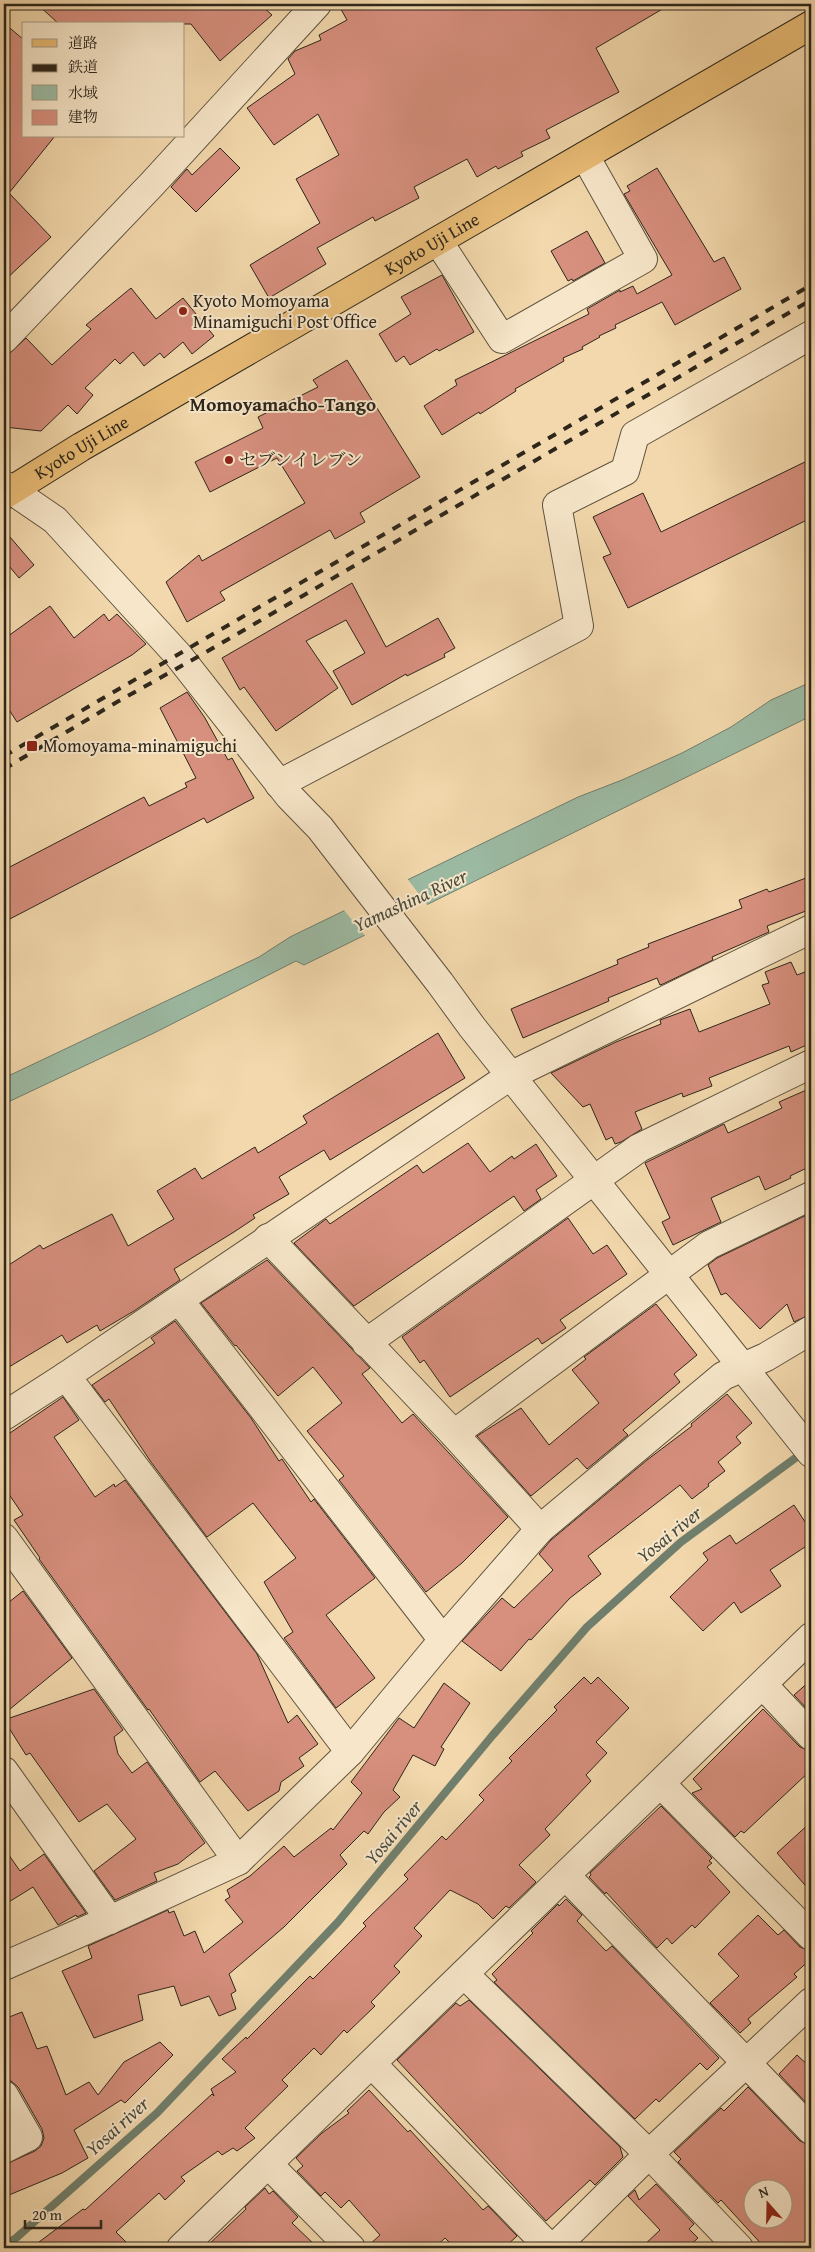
<svg xmlns="http://www.w3.org/2000/svg" width="815" height="2252" viewBox="0 0 815 2252" font-family="'Gentium Book Plus','Noto Serif JP',serif">
<rect width="100%" height="100%" fill="#f2d8ac"/>
<filter id="stains"><feTurbulence type="fractalNoise" baseFrequency=".004" numOctaves="4"/><feColorMatrix values="0 0 0 0 .2 0 0 0 0 .09 0 0 0 0 .02 0 0 0 .5 -.17"/></filter>
<radialGradient id="worn" r=".72"><stop offset=".6" stop-color="#630" stop-opacity="0"/><stop offset="1" stop-color="#630" stop-opacity=".3"/></radialGradient>
<polygon fill="#9cbba4" stroke="#707f6d" points="811,682 811,716 304,965 296,961 154,1033 4,1104 4,1078 259,957 290,937 578,797 622,780 682,753 731,727 771,700"/>
<polygon fill="#f2d8ac" points="406,877 429,907 366,937 343,909"/>
<g fill="none" stroke-linecap="round" stroke-linejoin="round">
<polyline stroke="#707f6d" stroke-width="8" points="4,2246 16,2238 157,2113 338,1922 492,1736 587,1627 681,1542 805,1451"/>
</g>
<g fill="#d78f7e" stroke="#2d261b" fill-rule="evenodd">
<polygon points="37,4 260,4 272,15 220,61 191,24 59,24"/>
<polygon points="338,4 671,4 596,48 619,92 546,130 550,138 521,152 523,156 498,169 496,166 477,177 467,159 414,187 419,198 375,221 373,217 317,248 326,264 269,298 250,265 320,223 296,179 339,155 318,114 274,145 247,108 295,74 288,59 295,51 321,40 319,35 347,20"/>
<polygon points="4,23 24,40 24,136 55,136 9,193 51,237 4,281"/>
<polygon points="220,148 240,168 196,212 171,187 187,169 192,175"/>
<polygon points="657,168 714,262 724,257 741,289 675,325 662,302 615,325 616,328 599,336 600,337 582,347 583,349 563,358 564,361 515,389 516,391 480,414 479,412 442,435 424,406 457,385 455,380 589,314 587,309 620,290 620,292 633,286 637,294 672,275 624,194 630,191 627,186"/>
<polygon points="587,231 605,263 573,281 572,279 568,281 551,251"/>
<polygon points="442,275 474,332 439,351 437,349 410,365 404,356 396,362 379,334 411,314 401,297"/>
<polygon points="131,288 156,319 183,298 214,336 192,354 183,342 164,358 160,353 144,366 133,352 120,364 115,359 85,388 93,395 77,414 68,405 41,431 4,427 4,359 9,354 26,338 52,365 91,329 86,325"/>
<polygon points="347,360 420,477 360,513 365,522 335,539 330,530 220,592 225,600 187,622 166,582 199,555 202,561 305,503 277,458 210,492 195,462 263,428 258,417 318,387 313,380"/>
<polygon points="811,459 811,518 628,608 603,557 611,554 593,517 643,493 661,532"/>
<polygon points="4,530 34,565 19,578 4,560"/>
<polygon points="352,583 386,647 438,618 455,648 444,654 445,657 407,676 406,674 352,705 333,671 365,653 346,620 306,641 338,688 276,731 244,687 240,690 222,658"/>
<polygon points="50,606 74,638 104,614 109,621 117,614 146,644 132,655 17,722 4,702 4,639"/>
<polygon points="187,692 205,718 228,760 232,758 254,798 207,823 204,818 4,922 4,870 144,797 149,806 187,787 185,783 196,778 160,708"/>
<polygon points="806,878 807,882 811,880 811,909 767,926 769,932 712,957 713,960 663,984 660,985 657,978 608,998 609,1001 523,1038 511,1009 618,964 617,960 649,947 648,944 742,908 739,900 767,889 769,892"/>
<polygon points="791,962 797,975 805,972 811,988 811,1043 791,1052 789,1046 709,1078 712,1086 683,1097 682,1093 635,1112 642,1129 621,1142 615,1144 612,1137 606,1140 590,1104 583,1107 551,1073 616,1042 661,1024 660,1020 690,1009 699,1032 770,1004 762,985 769,983 765,972"/>
<polygon points="438,1033 465,1078 330,1160 324,1150 279,1177 289,1194 253,1215 255,1218 234,1232 174,1269 180,1280 134,1311 100,1331 97,1325 67,1343 62,1335 4,1370 4,1268 40,1245 43,1249 112,1214 128,1246 174,1219 157,1191 195,1168 202,1179 255,1147 258,1153 307,1123 303,1116"/>
<polygon points="811,1088 811,1166 790,1176 791,1178 765,1190 759,1176 711,1198 721,1222 673,1245 662,1222 670,1218 645,1163 724,1124 728,1133 782,1108 779,1102"/>
<polygon points="468,1143 490,1172 512,1156 514,1159 536,1144 557,1176 536,1190 541,1199 524,1211 514,1196 354,1306 294,1243 326,1219 330,1224 417,1165 423,1173"/>
<polygon points="811,1213 811,1314 794,1322 787,1304 760,1329 726,1293 721,1295 708,1265 717,1258"/>
<polygon points="568,1218 593,1254 607,1245 627,1274 560,1320 566,1328 542,1344 538,1338 450,1397 424,1360 420,1363 402,1337"/>
<polygon points="267,1260 370,1368 362,1374 402,1423 413,1414 508,1517 462,1563 426,1592 339,1480 344,1476 307,1431 342,1403 313,1367 278,1396 236,1345 235,1346 201,1303"/>
<polygon points="656,1304 697,1355 674,1374 680,1382 623,1430 628,1435 587,1469 577,1458 531,1496 477,1436 521,1408 549,1445 599,1403 572,1370 586,1359 584,1357"/>
<polygon points="175,1321 251,1418 279,1461 282,1459 311,1502 314,1499 375,1578 326,1615 375,1678 336,1708 284,1638 293,1632 264,1582 296,1558 253,1503 207,1537 151,1462 109,1399 105,1402 92,1385 155,1343 151,1338"/>
<polygon points="727,1394 752,1423 736,1437 741,1443 718,1462 725,1471 708,1484 709,1486 692,1499 680,1485 588,1556 601,1574 570,1598 531,1640 529,1639 501,1671 462,1641 502,1598 514,1608 553,1570 539,1554 551,1540 647,1460 692,1426 691,1424"/>
<polygon points="63,1397 79,1420 54,1437 95,1497 114,1484 115,1487 125,1480 257,1654 288,1723 297,1715 318,1744 299,1758 304,1766 281,1782 279,1791 248,1811 215,1771 200,1782 149,1709 148,1710 39,1559 40,1558 14,1520 23,1515 4,1487 4,1437"/>
<polygon points="794,1505 811,1531 811,1543 770,1570 781,1586 741,1613 734,1602 703,1631 670,1597 708,1560 703,1553 730,1535 736,1544"/>
<polygon points="23,1591 72,1658 4,1714 4,1606"/>
<polygon points="584,1677 591,1684 598,1677 629,1708 596,1742 607,1753 586,1775 591,1781 545,1829 550,1835 519,1865 536,1882 509,1908 506,1906 493,1919 478,1904 450,1890 414,1928 422,1936 394,1966 400,1972 371,2002 375,2006 347,2033 344,2030 321,2055 314,2048 282,2080 288,2086 245,2128 255,2138 237,2151 233,2148 222,2155 218,2151 181,2177 185,2181 165,2200 159,2193 116,2232 132,2248 31,2248 83,2209 85,2210 212,2094 214,2096 211,2089 236,2072 222,2059 246,2037 247,2039 310,1976 313,1979 366,1926 363,1923 408,1879 404,1875 442,1836 446,1840 484,1800 479,1795 512,1761 509,1758 557,1710 554,1707"/>
<polygon points="811,1680 811,1713 794,1695"/>
<polygon points="444,1683 470,1703 441,1747 444,1749 435,1766 413,1755 393,1790 400,1797 384,1812 368,1834 364,1831 340,1855 347,1864 284,1927 229,1974 236,1991 231,1994 236,2009 219,2016 209,1996 181,2006 174,1986 138,1995 143,2020 94,2038 62,1971 92,1958 88,1946 168,1910 169,1913 174,1911 184,1936 195,1931 204,1953 243,1922 225,1900 230,1897 227,1890 250,1876 284,1846 294,1857 331,1828 333,1830 362,1793 351,1782 399,1718 414,1728"/>
<polygon points="94,1689 123,1730 114,1737 118,1754 132,1773 147,1762 205,1843 178,1864 154,1873 157,1881 115,1900 94,1871 136,1839 107,1804 79,1822 30,1753 26,1755 4,1720"/>
<polygon points="763,1709 800,1747 811,1751 811,1770 744,1833 741,1831 735,1837 692,1793 702,1789 693,1779"/>
<polygon points="661,1806 712,1858 709,1861 712,1863 707,1867 730,1892 695,1928 692,1925 672,1944 667,1938 657,1948 606,1892 605,1894 589,1877 591,1875 590,1873"/>
<polygon points="811,1822 811,1892 777,1853"/>
<polygon points="4,1848 20,1871 44,1854 86,1913 77,1917 76,1915 58,1925 33,1887 4,1905"/>
<polygon points="566,1899 582,1915 577,1921 606,1951 612,1946 719,2058 707,2070 700,2063 659,2102 656,2099 635,2119 494,1982 497,1980 492,1974 533,1933 531,1931 558,1904 559,1906"/>
<polygon points="758,1915 778,1935 784,1930 800,1947 811,1951 811,1959 794,1974 797,1977 748,2019 751,2023 740,2033 710,2003 739,1976 718,1954"/>
<polygon points="469,2000 620,2147 623,2157 595,2185 590,2180 546,2221 397,2060 456,2003 460,2006"/>
<polygon points="22,2012 37,2049 47,2046 66,2095 89,2082 98,2095 124,2062 160,2042 173,2055 125,2103 121,2100 74,2130 88,2158 62,2173 9,2195 4,2183 4,2165 35,2151 41,2146 44,2138 42,2129 18,2087 11,2081 4,2079 4,2019"/>
<polygon points="797,2055 811,2068 811,2108 779,2074"/>
<path d="M748 2087 800 2141 811 2145V2242L805 2248H765L721 2200 718 2203 678 2162 681 2159 674 2152 721 2108 724 2111ZM752 2190H782V2220H752Z"/>
<polygon points="369,2090 408,2132 410,2130 483,2210 488,2206 517,2236 504,2248 455,2248 445,2238 434,2248 366,2248 380,2235 349,2200 341,2208 325,2192 321,2196 297,2171 303,2166 296,2158 322,2133 349,2113 347,2111"/>
<polygon points="656,2184 694,2224 689,2229 698,2238 687,2248 641,2248 660,2230 628,2196 635,2190 639,2200"/>
<polygon points="265,2188 269,2194 273,2191 298,2217 292,2223 318,2248 205,2248 246,2209 245,2207"/>
</g>
<g fill="none" stroke-linecap="round" stroke-linejoin="round">
<defs>
<g id="minor">
<polyline points="438,241 502,339 643,259 585,156"/>
<polyline points="279,784 579,626 557,505 625,471 635,435 811,335"/>
<polyline points="268,1238 454,1434 540,1529"/>
<polyline points="179,1300 443,1640"/>
<polyline points="366,1343 639,1148 811,1064"/>
<polyline points="66,1376 350,1752"/>
<polyline points="4,1416 66,1376 510,1076 811,929"/>
<polyline points="454,1434 709,1245 811,1196"/>
<polyline points="4,1538 238,1861"/>
<polyline points="763,1685 811,1736"/>
<polyline points="4,1771 110,1920"/>
<polyline points="661,1784 811,1936"/>
<polyline points="566,1876 811,2130"/>
<polyline points="4,1966 123,1914 238,1861 350,1752 443,1640 540,1529 723,1376 766,1357 811,1330"/>
<polyline points="464,1974 649,2154 739,2248"/>
<polyline points="372,2064 550,2248"/>
<polyline points="4,2095 28,2137 4,2149"/>
<polyline points="268,2164 351,2248"/>
<polyline points="181,2248 811,1637"/>
<polyline points="554,2248 649,2154 811,2002"/>
</g>
<g id="tertiary">
<polyline points="4,339 153,183 317,4"/>
<polyline points="4,485 55,520 178,655 289,796 320,828 440,983 472,1027 811,1453"/>
</g>
<g id="primary">
<path id="s1" d="M4 495 81 447 811 25"/>
</g>
</defs>
<use href="#minor" stroke="#5e523f" stroke-width="30"/>
<use href="#tertiary" stroke="#5e523f" stroke-width="30"/>
<use href="#primary" stroke="#2d261b" stroke-width="30"/>
<use href="#minor" stroke="#f7e6c9" stroke-width="28"/>
<use href="#tertiary" stroke="#f7e6c9" stroke-width="28"/>
<use href="#primary" stroke="#e9bc76" stroke-width="28"/>
<g stroke="#2d261b" stroke-width="4" stroke-dasharray="9 9" stroke-linecap="butt">
<polyline points="4,756 811,285"/>
<polyline points="4,769 117,702 201,655 811,300"/>
</g>
</g>
<g fill="#8f2418" stroke="#f7e6c9" stroke-width="2">
<circle cx="183" cy="311" r="5"/>
<circle cx="229" cy="460" r="5"/>
<rect x="26" y="740" width="12" height="12" rx="2.5"/>
</g>
<g text-anchor="middle" stroke-width="4" stroke-linejoin="round" paint-order="stroke">
<g font-size="18" fill="#2d261b" stroke="#f7e6c9">
<text dy="6" stroke="none"><textPath href="#s1" startOffset="496">Kyoto Uji Line</textPath></text>
<text dy="6" stroke="none"><textPath href="#s1" startOffset="91">Kyoto Uji Line</textPath></text>
</g>
<g font-size="18" fill="#2d261b" stroke="#f7e6c9" text-anchor="start">
<text x="193" y="307">Kyoto Momoyama<tspan x="193" dy="21">Minamiguchi Post Office</tspan></text>
<text x="239" y="466">セブンイレブン</text>
<text x="43" y="752">Momoyama-minamiguchi</text>
</g>
<g font-size="19" font-weight="bold" fill="#2d261b" stroke="#f7e6c9">
<text x="283" y="411">Momoyamacho-Tango</text>
</g>
<g font-size="19" font-style="italic" fill="#494b3d" stroke="#f7e6c9">
<text transform="translate(410 900) rotate(-25)" y="7">Yamashina River</text>
<text transform="translate(669 1534) rotate(-39)" y="7">Yosai river</text>
<text transform="translate(393 1832) rotate(-50)" y="7">Yosai river</text>
<text transform="translate(117 2126) rotate(-42)" y="7">Yosai river</text>
</g>
</g>
<rect width="815" height="2252" fill="none" stroke="#f2d8ac" stroke-width="20"/>
<rect x="5" y="5" width="805" height="2242" fill="none" stroke="#2d261b" stroke-width="2.5"/>
<rect x="10" y="10" width="795" height="2232" fill="none" stroke="#2d261b"/>
<rect x="22" y="22" width="162" height="115" fill="#f7e6c9" stroke="#a69983"/>
<rect x="32" y="39" width="25" height="8" fill="#e9bc76" stroke="#a69983"/>
<text x="68" y="48" font-size="15" fill="#2d261b">道路</text>
<rect x="32" y="64" width="25" height="8" fill="#2d261b" stroke="#a69983"/>
<text x="68" y="72" font-size="15" fill="#2d261b">鉄道</text>
<rect x="32" y="85" width="25" height="15" fill="#9cbba4" stroke="#a69983"/>
<text x="68" y="98" font-size="15" fill="#2d261b">水域</text>
<rect x="32" y="110" width="25" height="15" fill="#d78f7e" stroke="#a69983"/>
<text x="68" y="122" font-size="15" fill="#2d261b">建物</text>
<g transform="translate(768 2204) rotate(340)"><circle r="24" fill="#f7e6c9" stroke="#a69983"/>
<path d="M0-4L9 19L0 12L-9 19Z" fill="#8f2418"/>
<text y="-8" font-size="14" font-weight="bold" text-anchor="middle" fill="#2d261b">N</text>
</g>
<path d="M25 2220v8h76v-8" fill="none" stroke="#2d261b" stroke-width="2.5"/>
<text x="32" y="2220" font-size="15" fill="#2d261b" stroke="#f7e6c9" stroke-width="4" paint-order="stroke">20 m</text>
<rect width="100%" height="100%" filter="url(#stains)"/>
<rect width="100%" height="100%" fill="url(#worn)"/>
</svg>
